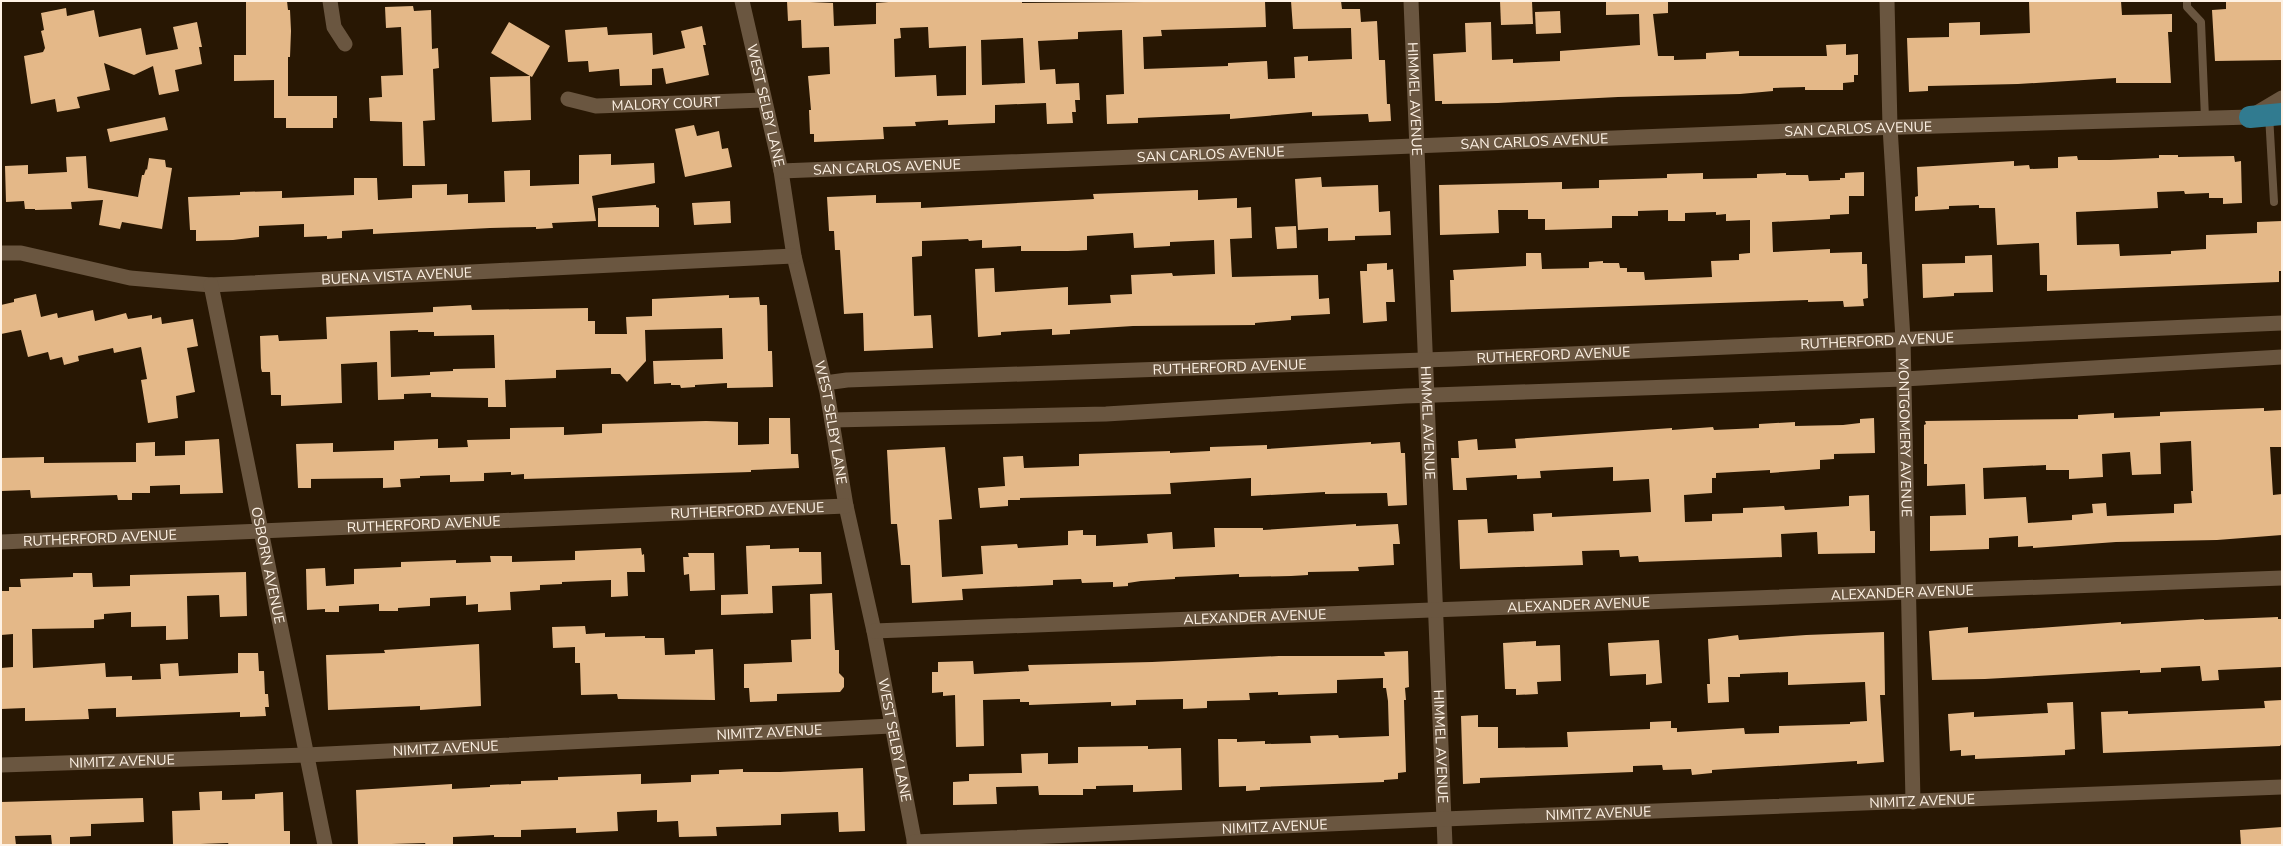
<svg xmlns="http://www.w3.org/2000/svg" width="2283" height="846" viewBox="0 0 2283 846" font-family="'Nunito Sans',sans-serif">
<rect width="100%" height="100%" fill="#281703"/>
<g fill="#e4b888" fill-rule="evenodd">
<polygon points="246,1 287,1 288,10 290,10 291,31 290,57 288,57 288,96 337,96 337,118 333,118 333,128 286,128 286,118 274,118 274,80 234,81 234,55 246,55"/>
<path d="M787 1 833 3 834 26 876 24V3L901 1H1022V3L1265 1 1266 27 1161 30 1162 36 1143 37 1144 69 1228 66V63L1267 61 1268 79 1295 78 1294 57 1308 56V61L1352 59 1351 28 1293 29 1291 1H1341L1342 9H1360L1361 22 1377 21 1379 60H1385L1387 104H1390L1391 121 1369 122 1368 114 1312 116V112L1230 119V114L1138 118V123L1107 124 1106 95 1124 94 1122 30 1078 32V39L1038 41 1040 70 1055 69 1056 84 1079 83 1080 100H1075L1076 112H1072L1073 123 1047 124 1046 103 995 105V123L948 125V120L915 122 916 126 883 127 884 139 814 142V134H810L809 110H811L808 76 830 74 829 47 802 48 801 20 788 21ZM928 27 929 48 966 46V95L937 96 936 75 895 77 894 39 901 38 900 28ZM1023 38 1025 83 982 85 981 40Z"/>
<polygon points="1500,1 1532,1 1533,24 1501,25"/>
<polygon points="1606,1 1668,1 1668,13 1653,14 1658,56 1674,56 1674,60 1706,59 1706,53 1739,51 1739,56 1827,56 1826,45 1846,44 1846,55 1858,54 1858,75 1854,75 1854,82 1843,83 1843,90 1805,90 1805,87 1773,88 1773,91 1740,94 1618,97 1498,103 1442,104 1442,101 1435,101 1433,54 1466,52 1465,23 1491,22 1492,60 1513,59 1513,63 1560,61 1560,51 1640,45 1639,14 1606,15"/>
<polygon points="2029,1 2121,1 2122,15 2172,14 2172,32 2168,32 2171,83 2116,83 2116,78 2018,84 1928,86 1928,91 1909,92 1907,38 1949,37 1949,23 1980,22 1980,35 2030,33"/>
<polygon points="2226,1 2282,1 2282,60 2215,61 2212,10 2226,9"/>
<polygon points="413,6 414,11 431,10 432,49 438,48 439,68 433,69 435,120 423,121 425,166 403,166 402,122 370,121 369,98 382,97 381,76 403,75 401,27 386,28 385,7"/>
<polygon points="66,8 67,16 94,10 99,37 141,28 146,55 178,49 173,27 197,22 202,47 199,47 202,64 175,70 179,91 159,95 153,66 134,75 104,63 110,90 77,97 80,108 57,112 55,99 31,104 24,56 43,52 45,48 41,31 44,30 41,13"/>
<polygon points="1560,11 1561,33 1536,34 1535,12"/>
<polygon points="509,22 550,46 532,77 530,76 531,120 492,122 490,77 530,76 491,53"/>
<polygon points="702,26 706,45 703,45 709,75 666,84 663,68 652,69 652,85 620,86 619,69 589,72 588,61 568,62 565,30 607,27 608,35 652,33 653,55 685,48 681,31"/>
<polygon points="165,117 168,130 110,142 107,129"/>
<polygon points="694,125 697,136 719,131 722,149 728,148 732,167 685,177 675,129"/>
<polygon points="611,154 611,165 654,163 655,183 592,196 596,221 552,223 553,228 536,229 536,227 490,228 373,234 373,229 342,231 342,238 327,239 327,236 304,237 304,224 259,226 259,237 233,240 196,241 196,230 190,230 188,197 240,195 240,192 282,191 282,198 354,195 354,178 377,178 378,200 412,198 412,185 447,184 447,195 468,194 468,203 505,202 504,171 530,170 530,186 579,184 579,155"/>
<polygon points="2159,155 2178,155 2178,157 2234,156 2235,162 2241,161 2242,203 2223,204 2223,198 2209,198 2209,193 2185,194 2184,191 2157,192 2158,208 2076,212 2077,245 2119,244 2120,256 2171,254 2171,251 2206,249 2206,235 2257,233 2257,222 2282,221 2282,271 2279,271 2279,282 2047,291 2047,275 2040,275 2039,243 1997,245 1995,208 1979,208 1979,205 1949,206 1949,209 1915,211 1915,197 1918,196 1917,167 2014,161 2014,166 2029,165 2030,169 2058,168 2058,157 2077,156 2078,160 2110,160 2159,158"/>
<polygon points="86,156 88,188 138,197 142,175 144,175 146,169 147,170 149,158 165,160 166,167 172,168 162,229 122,222 120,229 99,225 103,200 71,202 72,209 35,210 35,209 25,209 24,201 6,202 5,166 28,165 28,174 67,172 66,157"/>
<polygon points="1864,172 1864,196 1849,196 1849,214 1830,215 1830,219 1772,222 1773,252 1830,249 1830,253 1862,252 1862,264 1867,264 1868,298 1863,299 1864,306 1844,307 1843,301 1808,302 1808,300 1451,312 1450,280 1454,280 1453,270 1526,266 1526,253 1541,253 1542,269 1589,268 1589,262 1603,261 1603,263 1619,263 1620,268 1627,268 1627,272 1644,272 1645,280 1712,277 1711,261 1739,260 1739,254 1750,253 1750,220 1726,221 1726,214 1716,215 1716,212 1685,213 1685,221 1668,221 1668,210 1638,211 1638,216 1612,216 1612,228 1545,230 1545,219 1528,219 1528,210 1498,210 1499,233 1440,235 1439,185 1562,182 1562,189 1599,188 1599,180 1667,178 1667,174 1703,173 1703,179 1757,178 1757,174 1786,173 1786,175 1808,175 1809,181 1840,180 1840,178 1845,178 1845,173"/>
<polygon points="1321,177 1322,187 1378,185 1379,212 1390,211 1391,235 1355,236 1355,240 1328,241 1328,228 1298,230 1295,179"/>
<polygon points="1198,190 1198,200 1237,198 1237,208 1251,207 1252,238 1230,239 1232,277 1318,275 1319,299 1329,298 1330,314 1291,316 1291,320 1255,323 1255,325 1133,326 1070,330 1070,334 1052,335 1052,329 1001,332 1001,335 978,337 975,269 994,268 995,292 1068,287 1068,305 1111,303 1110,295 1132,294 1131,275 1172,273 1173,276 1215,274 1214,240 1170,242 1170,246 1134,248 1133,233 1087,236 1087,250 1068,251 1021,251 1021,246 982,248 982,240 969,241 968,239 922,241 922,256 912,257 914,316 931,315 933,348 864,351 863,313 844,314 840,250 835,250 834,231 829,231 827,197 876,195 876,203 921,202 921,208 1094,199 1093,194"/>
<polygon points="730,201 731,223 694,225 692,203"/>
<polygon points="656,205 656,207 659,208 659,227 598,227 598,208"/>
<polygon points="1296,226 1297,248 1277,249 1275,227"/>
<polygon points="1992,255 1993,292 1954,293 1954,296 1923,298 1922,264 1965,263 1965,256"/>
<polygon points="1387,263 1387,270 1393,269 1395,302 1386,302 1387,321 1363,323 1360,271 1367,271 1367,264"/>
<polygon points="36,294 41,317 57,313 58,318 93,310 95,321 126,313 128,319 152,315 152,319 161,317 162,324 193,319 198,346 187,348 195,392 176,396 178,418 148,423 141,380 147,379 141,347 114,353 113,348 78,356 79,361 64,365 62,357 50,360 48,352 28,357 21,330 1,334 1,305 14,302 14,299"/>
<path d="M729 295V298L759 297 760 305H767L768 351H772L773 387 727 388V383L695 385V387L681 388 680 385H671V383L654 384 653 361 723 359 722 328 645 330 646 361 627 382 620 374H611V368L556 370V378L505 380 506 407H488V398L431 397V393L404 394V399L378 400 377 362 341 364 342 403 281 406V395H271L270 372H262L261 368 260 336 278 335 279 341 327 339 326 317 433 312V307L471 305 472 310 588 308V321H595V334H627L626 317 652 316V299ZM418 330V332H434V336L494 335 495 368 453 369V371L430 372V375L391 377 390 331Z"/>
<path d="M2264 408V411L2282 410V447H2270L2273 495 2282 494V535L2217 540 2116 542 2033 548V546L2018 547V536L1989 538V549L1930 551V516L1966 515 1965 484 1927 486V464H1924V425L1926 424 1925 421 2078 419V415L2114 413V418L2160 416V412ZM2191 441 2193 491H2191L2192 503 2174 504V513L2107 516 2106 503 2092 504 2093 513 2072 515V520L2028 523 2026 497 1984 499 1983 468 2046 465V470H2069V479L2103 477 2102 454 2130 452 2132 475 2161 474 2160 443Z"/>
<polygon points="769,418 790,418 791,454 798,454 799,468 751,470 751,472 524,479 524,474 511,475 511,472 484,473 484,481 450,482 450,475 420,476 420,478 400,479 401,487 383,488 383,478 311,479 311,488 298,488 296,444 333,443 333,452 394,450 394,441 438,439 438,448 468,447 467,440 510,439 510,428 564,427 564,435 602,433 602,424 706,421 738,422 738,445 769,444"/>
<polygon points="1874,418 1875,453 1834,454 1834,459 1820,460 1820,469 1770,473 1770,470 1716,473 1716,478 1712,478 1712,493 1684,495 1685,522 1712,521 1712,514 1743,513 1743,508 1784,506 1785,510 1849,506 1849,496 1869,495 1870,531 1875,531 1875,553 1818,554 1817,532 1781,534 1782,557 1639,562 1638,556 1620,557 1619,550 1582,551 1583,565 1460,569 1458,520 1487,519 1488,533 1534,531 1533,514 1552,513 1552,517 1651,512 1649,479 1613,481 1613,467 1540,471 1541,478 1517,479 1517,475 1466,478 1467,490 1453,490 1451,458 1459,458 1458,441 1477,439 1478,450 1516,448 1515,439 1672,428 1672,430 1713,427 1714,430 1759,428 1759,424 1795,422 1795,426 1843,425 1860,423 1860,419"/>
<polygon points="219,439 223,493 180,494 180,485 150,486 150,493 132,493 132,500 118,500 117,495 31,498 30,490 1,491 1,458 44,457 44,463 136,462 136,443 155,442 155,456 185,455 185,441"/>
<polygon points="1371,442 1371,444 1400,442 1401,453 1405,453 1407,505 1388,506 1387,493 1325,494 1325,492 1251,496 1251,478 1170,483 1171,494 1020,498 1020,500 1008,500 1008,506 980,508 978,488 1005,486 1003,457 1023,456 1024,468 1079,466 1079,454 1170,451 1170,453 1210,451 1210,447 1267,445 1267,449"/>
<polygon points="945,447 952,519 939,520 942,577 983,574 981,546 1017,544 1018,548 1068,545 1068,531 1083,530 1083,535 1096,535 1096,546 1148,543 1147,534 1172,532 1173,549 1215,547 1214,528 1263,528 1263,530 1356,524 1356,526 1398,524 1400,544 1393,544 1394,565 1358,567 1359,571 1308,572 1308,575 1291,576 1239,577 1239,574 1175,577 1175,579 1141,581 1128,583 1128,586 1113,587 1113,582 1082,583 1081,579 1053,580 1053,585 962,589 963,600 912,603 910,565 901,565 897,524 891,524 887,450"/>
<polygon points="770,545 770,549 799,548 799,552 821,552 822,584 772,586 773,613 721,615 721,595 748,594 746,546"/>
<polygon points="641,548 642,555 644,554 645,572 627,572 628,596 611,597 611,580 562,582 562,584 540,585 540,590 510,592 511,610 478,612 478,604 466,605 466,596 430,598 430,606 398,608 398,611 379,611 379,604 339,606 339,612 325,612 325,609 307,610 306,569 325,568 326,586 354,584 354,569 401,567 401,562 456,560 456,563 491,562 490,556 512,556 512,562 575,560 575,551"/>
<polygon points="688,553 714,553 715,590 690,591 689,574 684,575 683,557 689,557"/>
<polygon points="246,572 247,616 220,617 219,595 187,596 188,639 166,640 166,626 131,627 131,612 104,614 104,619 94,620 94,628 32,629 33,668 105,663 106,677 132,676 132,680 161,679 160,664 178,663 179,676 238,673 238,653 258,653 259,671 264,671 265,694 268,694 269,707 265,707 266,716 240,717 240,712 116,717 116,708 88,709 89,719 25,721 25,708 1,709 1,668 13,667 13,634 1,635 1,591 9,591 9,587 21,587 20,579 73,577 73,573 92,573 93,587 130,586 130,575"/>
<polygon points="832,593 835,650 839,650 839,673 844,678 844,687 840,692 777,694 777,701 750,702 749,688 744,688 744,664 792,662 791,640 811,639 810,594"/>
<polygon points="2278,617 2278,619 2282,619 2282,667 2218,670 2219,680 2202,681 2200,666 2161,668 2161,672 2140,673 2140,670 1985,679 1932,680 1929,631 1968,627 1968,633 2121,622 2121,624 2204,619 2204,620"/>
<polygon points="585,626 586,634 605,633 605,637 645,636 645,638 664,638 665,655 695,654 695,650 713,649 715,700 618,699 617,694 581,695 580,663 575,663 575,647 553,648 552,627"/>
<polygon points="1884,632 1885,695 1880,695 1884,762 1857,764 1857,761 1712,770 1712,773 1692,775 1691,769 1663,770 1662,765 1633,766 1633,772 1480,778 1480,783 1463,784 1461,716 1478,715 1478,727 1498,727 1498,748 1568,747 1567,732 1650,729 1650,722 1671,721 1671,728 1677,728 1677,732 1744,728 1745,734 1779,733 1779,726 1850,724 1850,722 1867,721 1865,682 1788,685 1788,672 1740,674 1740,677 1728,677 1729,702 1708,703 1707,684 1710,684 1708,639 1738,635 1739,640 1806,635"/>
<polygon points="1659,640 1662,683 1646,685 1646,674 1610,676 1608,643"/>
<polygon points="1536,641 1536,646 1560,645 1561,681 1537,682 1538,694 1516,695 1516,689 1505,689 1503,643"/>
<polygon points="479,644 481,706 420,710 420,706 328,710 326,655 385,653 384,650"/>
<polygon points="1408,651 1409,687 1405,688 1406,700 1404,700 1406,772 1398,773 1398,779 1384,780 1384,782 1260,787 1260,790 1246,791 1246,786 1219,787 1218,739 1237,739 1237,742 1265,741 1265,744 1311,743 1310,736 1338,735 1339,738 1389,736 1388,701 1386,688 1383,688 1383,678 1337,680 1337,693 1278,695 1278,692 1249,693 1250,700 1207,701 1207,708 1183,709 1183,699 1136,700 1136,705 1111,706 1111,702 1029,705 1029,702 1020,702 1020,699 983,700 984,746 956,747 955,695 943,696 943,692 932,693 932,672 938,672 938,662 973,661 974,674 1029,671 1028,665 1152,662 1279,656 1385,656 1384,652"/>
<polygon points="2282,700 2282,743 2280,746 2103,753 2101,712 2128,711 2128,714 2265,708 2264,701"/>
<polygon points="2073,702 2075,749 2065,750 2065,755 1975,759 1975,755 1961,756 1961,750 1950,751 1948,714 1974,712 1974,717 2048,713 2047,703"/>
<polygon points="1148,746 1148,749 1181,748 1182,790 1133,792 1133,785 1096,786 1096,789 1083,789 1083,795 1039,795 1038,786 996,787 997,804 953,805 953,782 969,781 969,774 1022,773 1021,754 1048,753 1048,764 1078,763 1078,747"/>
<polygon points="863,768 865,831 839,832 838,812 781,814 781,825 716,827 717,836 679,837 678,821 657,822 657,810 617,812 618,831 576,833 576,828 521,830 521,837 494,837 494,835 453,837 453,845 426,845 425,843 358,845 356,790 452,784 452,789 490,787 490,785 521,784 521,781 558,780 558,777 641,774 641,784 691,782 691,775 719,774 719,770 743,769 743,772 780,772"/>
<polygon points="222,791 222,800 255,799 255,794 283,792 284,831 290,831 290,845 229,845 228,843 173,845 172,811 200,810 199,792"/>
<polygon points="143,798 144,822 91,824 91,836 70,837 70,845 52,845 51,835 15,836 16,845 1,845 1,802"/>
<polygon points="2282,827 2282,845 2241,845 2240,830"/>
</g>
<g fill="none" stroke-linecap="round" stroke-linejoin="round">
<g stroke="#6a5640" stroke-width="8">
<polyline points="2187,1 2187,7 2201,22 2205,118"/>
<polyline points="2269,115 2274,202"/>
</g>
<g stroke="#6a5640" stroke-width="15">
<polyline points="330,1 334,27 345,44"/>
<path id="s1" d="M742 1 781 171 794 256 827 392 846 506 874 631 915 845"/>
<path id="s2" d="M1411 1 1445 845"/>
<path id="s3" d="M1887 1 1890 127 1903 339 1913 802"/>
<path id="s4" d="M568 99 596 106 764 100"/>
<path id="s5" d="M781 171 1868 128 2250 117 2282 98"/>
<path id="s6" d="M1 253H21L130 278 211 285 794 256"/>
<path id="s7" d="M211 285 325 845"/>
<path id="s8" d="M825 383 847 380 1453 359 2282 323"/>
<polyline points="832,420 1106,414 1405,396 1904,379 2282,357"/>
<path id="s9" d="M1 542 846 506"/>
<path id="s10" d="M874 631 2282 578"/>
<path id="s11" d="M1 765 306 755 891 726"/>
<path id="s12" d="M914 842 1444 819 2282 787"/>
</g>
<polyline stroke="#317b90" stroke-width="22" points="2250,117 2282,114"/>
</g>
<g text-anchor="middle" stroke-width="4" stroke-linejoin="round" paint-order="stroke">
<g font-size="14" fill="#fef2e5" stroke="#281703">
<text dy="5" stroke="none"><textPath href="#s2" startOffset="98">HIMMEL AVENUE</textPath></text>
<text dy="5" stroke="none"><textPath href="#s4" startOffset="99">MALORY COURT</textPath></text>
<text dy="5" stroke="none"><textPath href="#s1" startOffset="107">WEST SELBY LANE</textPath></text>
<text dy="5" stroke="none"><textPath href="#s5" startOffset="1078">SAN CARLOS AVENUE</textPath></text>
<text dy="5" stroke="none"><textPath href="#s5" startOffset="754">SAN CARLOS AVENUE</textPath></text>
<text dy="5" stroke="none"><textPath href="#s5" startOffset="430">SAN CARLOS AVENUE</textPath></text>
<text dy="5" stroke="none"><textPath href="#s5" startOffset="106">SAN CARLOS AVENUE</textPath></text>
<text dy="5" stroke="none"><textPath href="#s6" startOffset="399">BUENA VISTA AVENUE</textPath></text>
<text dy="5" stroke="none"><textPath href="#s8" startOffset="1053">RUTHERFORD AVENUE</textPath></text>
<text dy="5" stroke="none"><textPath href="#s8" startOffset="729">RUTHERFORD AVENUE</textPath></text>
<text dy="5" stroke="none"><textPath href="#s8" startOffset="405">RUTHERFORD AVENUE</textPath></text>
<text dy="5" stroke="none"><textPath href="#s1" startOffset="431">WEST SELBY LANE</textPath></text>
<text dy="5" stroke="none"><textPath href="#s2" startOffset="422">HIMMEL AVENUE</textPath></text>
<text dy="5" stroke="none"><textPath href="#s3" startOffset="437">MONTGOMERY AVENUE</textPath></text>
<text dy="5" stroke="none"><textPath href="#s9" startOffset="747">RUTHERFORD AVENUE</textPath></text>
<text dy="5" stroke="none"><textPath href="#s9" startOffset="423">RUTHERFORD AVENUE</textPath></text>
<text dy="5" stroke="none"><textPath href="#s9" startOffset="99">RUTHERFORD AVENUE</textPath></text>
<text dy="5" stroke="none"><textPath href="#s7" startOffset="286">OSBORN AVENUE</textPath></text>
<text dy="5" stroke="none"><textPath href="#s10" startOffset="1029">ALEXANDER AVENUE</textPath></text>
<text dy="5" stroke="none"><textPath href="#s10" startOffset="705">ALEXANDER AVENUE</textPath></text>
<text dy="5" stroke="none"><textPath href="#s10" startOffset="381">ALEXANDER AVENUE</textPath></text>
<text dy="5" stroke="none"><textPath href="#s11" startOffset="769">NIMITZ AVENUE</textPath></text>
<text dy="5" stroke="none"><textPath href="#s1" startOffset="755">WEST SELBY LANE</textPath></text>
<text dy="5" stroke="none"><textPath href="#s2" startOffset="746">HIMMEL AVENUE</textPath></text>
<text dy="5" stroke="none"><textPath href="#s11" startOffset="445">NIMITZ AVENUE</textPath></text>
<text dy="5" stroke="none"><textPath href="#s11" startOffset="121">NIMITZ AVENUE</textPath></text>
<text dy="5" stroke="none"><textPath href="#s12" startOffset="1009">NIMITZ AVENUE</textPath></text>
<text dy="5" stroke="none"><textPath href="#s12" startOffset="685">NIMITZ AVENUE</textPath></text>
<text dy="5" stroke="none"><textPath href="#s12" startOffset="361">NIMITZ AVENUE</textPath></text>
</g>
</g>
<rect width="2283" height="846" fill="none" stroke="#fef2e5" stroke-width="4"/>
</svg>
